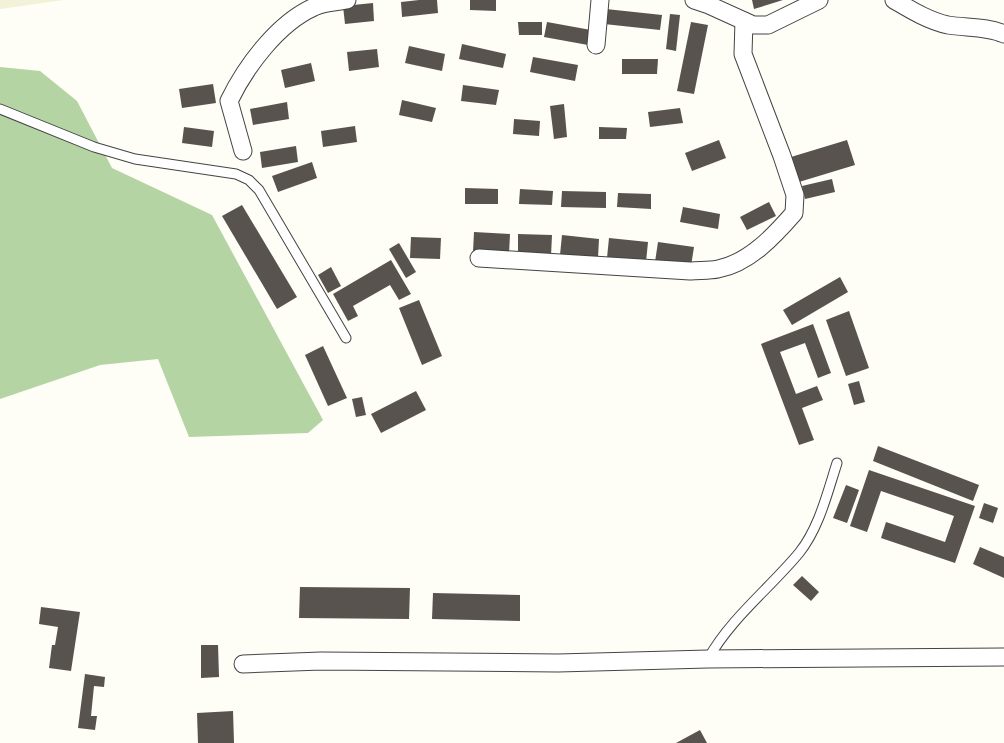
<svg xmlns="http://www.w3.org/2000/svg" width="1004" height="743" viewBox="0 0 1004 743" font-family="'Source Serif 4',serif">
<rect width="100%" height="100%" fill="#fefdf6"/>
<polygon fill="#f1f2d8" points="0,0 63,0 0,9"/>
<polygon fill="#b4d4a3" points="0,67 40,71 77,101 112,168 212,215 323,420 308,433 189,437 158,359 100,365 0,399"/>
<g fill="#58534e">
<polygon points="419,0 437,0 438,13 402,17 401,2"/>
<polygon points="470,0 496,0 496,11 470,10"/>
<polygon points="752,0 783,0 754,9"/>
<polygon points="373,3 374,21 345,24 343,6"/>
<polygon points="606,9 662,15 660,30 604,24"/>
<polygon points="670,14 680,15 676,51 666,49"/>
<polygon points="518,22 542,22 542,35 519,35"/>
<polygon points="547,22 591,30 588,45 544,37"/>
<polygon points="691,22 708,25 694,94 677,91"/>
<polygon points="462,44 506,54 503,68 459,59"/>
<polygon points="409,46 445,54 442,71 405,63"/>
<polygon points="377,49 379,67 349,71 347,52"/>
<polygon points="533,57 578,65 575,81 530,72"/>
<polygon points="622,59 658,59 657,74 622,74"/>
<polygon points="311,63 315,81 285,88 281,70"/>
<polygon points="213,84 216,103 182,108 179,89"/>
<polygon points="463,85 499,90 496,105 461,101"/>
<polygon points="402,100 436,108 432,122 399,115"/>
<polygon points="287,102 289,119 253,125 250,109"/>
<polygon points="564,104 567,137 554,139 550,106"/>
<polygon points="680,108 683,123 650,127 648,112"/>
<polygon points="514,119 540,121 539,136 513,134"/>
<polygon points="355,126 357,142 323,147 321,131"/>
<polygon points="184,127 214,131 212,147 182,143"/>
<polygon points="599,127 627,128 626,139 599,139"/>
<polygon points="719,140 726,158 692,171 685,153"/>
<polygon points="847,140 855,165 799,182 791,157"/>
<polygon points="296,146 298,162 262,168 260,152"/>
<polygon points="312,162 317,178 278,192 272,176"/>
<polygon points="832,179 835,192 805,199 802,186"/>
<polygon points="465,188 498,189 498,204 465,204"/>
<polygon points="520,189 553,191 552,205 519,204"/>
<polygon points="562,191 606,192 606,208 561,207"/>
<polygon points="618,193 651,194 651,209 617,207"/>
<polygon points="769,202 776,216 747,230 740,217"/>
<polygon points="242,205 297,297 277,309 222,216"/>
<polygon points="683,207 720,214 718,229 680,222"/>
<polygon points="474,232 510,234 509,254 473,252"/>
<polygon points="518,234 552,235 551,256 518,255"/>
<polygon points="562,235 599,239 598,258 560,255"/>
<polygon points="411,237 441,238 440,259 410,258"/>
<polygon points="609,238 648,242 646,262 607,258"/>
<polygon points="658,242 694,247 691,266 655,262"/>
<polygon points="399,243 416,272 406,278 389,249"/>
<polygon points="391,260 411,294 399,300 390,285 353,306 358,316 348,321 333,294"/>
<polygon points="331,267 341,286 328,293 318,275"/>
<polygon points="840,277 848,292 792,325 783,310"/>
<polygon points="419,300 442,356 422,365 399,308"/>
<polygon points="849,311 869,368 846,376 826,320"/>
<polygon points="813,324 831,373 818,378 805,343 780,352 796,394 817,386 823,400 802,408 814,440 799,445 761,344"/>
<polygon points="323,346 347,398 328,406 305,355"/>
<polygon points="859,381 865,402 854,405 848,384"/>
<polygon points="416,391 426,410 381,433 371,414"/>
<polygon points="362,397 366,415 356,417 352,399"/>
<polygon points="878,446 979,485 973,501 873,461"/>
<polygon points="869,470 975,506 955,563 881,538 886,522 945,542 954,516 881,491 867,532 850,526"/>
<polygon points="846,485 859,490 847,523 833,518"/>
<polygon points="984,503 998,508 993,523 979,518"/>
<polygon points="980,547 1004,557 1004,578 973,564"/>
<polygon points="802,576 819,592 811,601 793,585"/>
<polygon points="300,587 410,588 409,619 299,618"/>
<polygon points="433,593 520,595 520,621 432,619"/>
<polygon points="41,607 80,612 71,671 49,668 52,645 55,645 58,627 39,624"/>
<polygon points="201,645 218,645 219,677 201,678"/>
<polygon points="85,674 105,677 104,687 94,686 91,716 97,716 95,730 78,728"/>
<polygon points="233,711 234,743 198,743 197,713"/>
<polygon points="700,730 707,743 676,743"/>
</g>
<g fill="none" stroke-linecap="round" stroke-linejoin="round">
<defs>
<g id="lane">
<polyline points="0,109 94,147 135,159 236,174 249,180 259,190 346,338"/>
<path d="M708 659C731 618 769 589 799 553 819 528 827 494 837 463"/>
</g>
<g id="street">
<polyline points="694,0 709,5 753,25 768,25 819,0"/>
<path d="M894 0C911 10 929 21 948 25 966 28 987 26 1004 34"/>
<polyline points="596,45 600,0"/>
<path d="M243 151 229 101C246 66 278 23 314 7 323 2 337 2 347 0"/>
<path d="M479 258 690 271C699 270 709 271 718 269 749 263 774 236 794 213L795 195 782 156 743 54 744 21"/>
<polyline points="243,664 321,661 558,663 708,659 1004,657"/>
</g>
</defs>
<use href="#lane" stroke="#444" stroke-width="11"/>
<use href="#street" stroke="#444" stroke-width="19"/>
<use href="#lane" stroke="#fff" stroke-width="9"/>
<use href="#street" stroke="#fff" stroke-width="17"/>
</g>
</svg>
